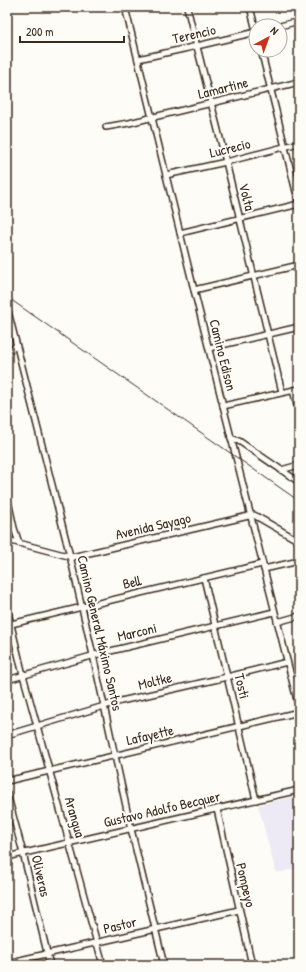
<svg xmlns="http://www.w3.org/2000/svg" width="306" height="972" viewBox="0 0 306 972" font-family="'Patrick Hand',sans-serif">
<rect width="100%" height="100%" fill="#fdfcf7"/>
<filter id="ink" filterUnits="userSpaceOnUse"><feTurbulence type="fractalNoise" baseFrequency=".025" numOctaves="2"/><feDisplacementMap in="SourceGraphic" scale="8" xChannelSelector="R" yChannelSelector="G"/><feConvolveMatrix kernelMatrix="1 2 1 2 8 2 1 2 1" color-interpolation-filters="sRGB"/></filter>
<g filter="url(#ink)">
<polygon fill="#eeeaf5" points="299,795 299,868 276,873 258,805"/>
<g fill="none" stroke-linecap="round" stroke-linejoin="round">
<defs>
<g id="minor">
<polyline points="125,7 194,290 299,708"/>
<polyline points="187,7 226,162 282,392"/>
<polyline points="250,7 256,31"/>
<polyline points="280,26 299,21"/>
<polyline points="261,50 299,204"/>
<polyline points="138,59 197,46 256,32"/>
<polyline points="106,127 129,123 299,82"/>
<polyline points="166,175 226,162 299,143"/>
<polyline points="180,233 299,204"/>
<polyline points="194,290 299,265"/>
<polyline points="7,307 70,556 93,655 131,829 164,965"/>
<polyline points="209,348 299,327"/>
<polyline points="7,352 16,346"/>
<polyline points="293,390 299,413"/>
<polyline points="223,406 299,389"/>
<polyline points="231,438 239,441 299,482"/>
<polyline points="281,470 299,465"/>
<polyline points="7,496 14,528 19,543"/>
<polyline points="7,540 72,557 253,515 254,515 299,541"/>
<polyline points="264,569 299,561"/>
<polyline points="204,578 256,800"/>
<polyline points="7,608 23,675 103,965"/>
<polyline points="277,622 299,616"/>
<polyline points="7,625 262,564"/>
<polyline points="7,680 102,653 274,612"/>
<polyline points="7,735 121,701 227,677 287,662"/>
<polyline points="7,781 299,712"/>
<polyline points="7,793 23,853 50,965"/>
<polyline points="217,809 252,965"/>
<polyline points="7,857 299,790"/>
<polyline points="7,963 239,910"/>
</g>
</defs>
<use href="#minor" stroke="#3b2a1e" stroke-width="8"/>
<use href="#minor" stroke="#fdfcf7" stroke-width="5"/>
<polyline stroke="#3b2a1e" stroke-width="1" points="7,297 299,501"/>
</g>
</g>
<g text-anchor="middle" stroke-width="4" stroke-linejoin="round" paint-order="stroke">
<g font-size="14" fill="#3b2a1e" stroke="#fdfcf7">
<text transform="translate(194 34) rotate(-13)" y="5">Terencio</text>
<text transform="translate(223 88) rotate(-14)" y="5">Lamartine</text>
<text transform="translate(230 148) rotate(-14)" y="5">Lucrecio</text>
<text transform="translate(247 197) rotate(76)" y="5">Volta</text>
<text transform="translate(223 355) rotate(76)" y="5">Camino Edison</text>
<text transform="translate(153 526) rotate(-13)" y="5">Avenida Sayago</text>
<text transform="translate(132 582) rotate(-13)" y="5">Bell</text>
<text transform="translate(137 632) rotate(-13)" y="5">Marconi</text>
<text transform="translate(100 633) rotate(77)" y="5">Camino General Máximo Santos</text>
<text transform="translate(155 681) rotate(-13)" y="5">Moltke</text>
<text transform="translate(242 686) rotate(77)" y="5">Tosti</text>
<text transform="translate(150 735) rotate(-13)" y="5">Lafayette</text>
<text transform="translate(162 809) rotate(-13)" y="5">Gustavo Adolfo Becquer</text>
<text transform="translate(75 817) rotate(74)" y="5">Arangua</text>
<text transform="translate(41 876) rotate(77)" y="5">Oliveras</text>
<text transform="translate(246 885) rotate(77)" y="5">Pompeyo</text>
<text transform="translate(120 925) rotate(-13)" y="5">Pastor</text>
</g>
</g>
<rect width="306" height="972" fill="none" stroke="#fdfcf7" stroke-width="24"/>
<rect x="12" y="12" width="282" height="948" fill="none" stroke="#3b2a1e" stroke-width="1.5" filter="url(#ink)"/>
<g transform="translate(268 38) rotate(41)"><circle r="19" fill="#fdfcf7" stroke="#afa8a0"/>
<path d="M0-3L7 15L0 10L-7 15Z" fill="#c8321e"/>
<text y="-6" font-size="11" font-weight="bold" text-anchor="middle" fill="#3b2a1e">N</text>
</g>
<path d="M20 36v6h104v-6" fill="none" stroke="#3b2a1e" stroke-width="2"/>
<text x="26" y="36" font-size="12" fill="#3b2a1e" stroke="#fdfcf7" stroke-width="3" paint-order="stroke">200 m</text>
</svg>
